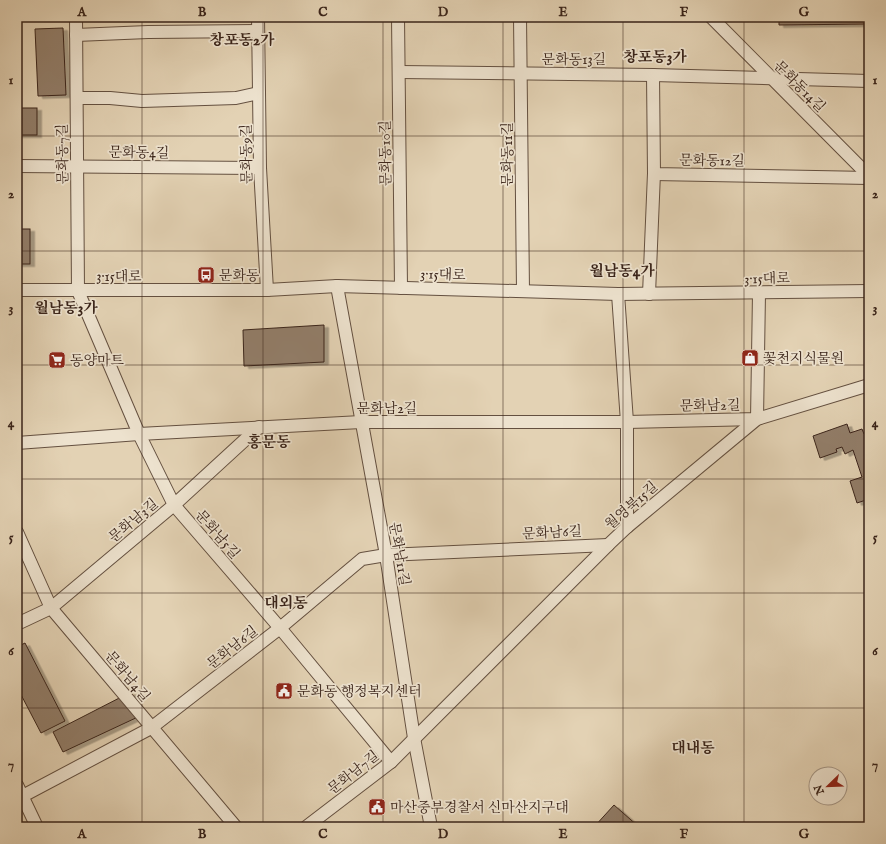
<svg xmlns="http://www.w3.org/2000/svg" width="886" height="844" viewBox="0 0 886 844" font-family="'IM FELL English','Noto Serif KR',serif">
<defs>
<filter id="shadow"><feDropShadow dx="4.5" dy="2.5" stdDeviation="0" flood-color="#0004"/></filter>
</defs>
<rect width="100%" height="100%" fill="#e3d2b4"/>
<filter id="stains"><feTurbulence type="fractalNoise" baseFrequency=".005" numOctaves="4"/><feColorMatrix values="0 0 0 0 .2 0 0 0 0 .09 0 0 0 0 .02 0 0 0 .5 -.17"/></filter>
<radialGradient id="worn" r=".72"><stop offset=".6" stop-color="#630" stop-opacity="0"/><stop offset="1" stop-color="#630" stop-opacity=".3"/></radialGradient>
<g fill="#927e6a" stroke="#3a241a" filter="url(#shadow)">
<polygon points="779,17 869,17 869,24 779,25"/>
<polygon points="63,28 66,95 38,96 35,29"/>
<rect x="17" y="108" width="20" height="27"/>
<rect x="17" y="229" width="13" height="35"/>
<polygon points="324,325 324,362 244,366 243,330"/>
<polygon points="847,424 850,433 862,429 864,434 868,433 869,436 869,499 857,503 850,481 862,477 853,450 845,454 842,447 836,449 837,452 820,458 813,436"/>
<polygon points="25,643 65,721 41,733 17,687 17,647"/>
<polygon points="131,692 140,716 63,752 53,732"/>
<polygon points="614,805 639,827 594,827"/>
</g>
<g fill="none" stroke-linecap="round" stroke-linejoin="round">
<defs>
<g id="minor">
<polyline points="76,17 78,291 139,434 174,505 280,628 391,762"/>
<polyline points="258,17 260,168 267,290"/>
<polyline points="398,17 401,288"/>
<polyline points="520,17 523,291"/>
<polyline points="711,17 869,176"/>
<polyline points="76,35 148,32 258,31"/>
<polyline points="400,72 653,75 869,81"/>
<polyline points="653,75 654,174 869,178"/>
<polyline points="77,98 110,98 142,101 236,98 259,93"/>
<polyline points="17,166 260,168"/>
<polyline points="337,286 386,555 414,738 431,827"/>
<polyline points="17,290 267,290 337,286 618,294 869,291"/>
<polyline points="618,294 627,422 627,527"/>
<polyline points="649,294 654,173"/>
<polyline points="17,443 139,434 361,422 627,422 757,419 759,293"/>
<polyline points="17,532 51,608 236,827"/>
<polyline points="17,624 51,608 174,505 259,427"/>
<polyline points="17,785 37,827"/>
<polyline points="17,799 151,728 280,628 362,559 386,555 608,545"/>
<polyline points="306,827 391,762 608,545 627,527 757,419 869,385"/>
</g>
</defs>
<use href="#minor" stroke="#645040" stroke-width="14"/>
<use href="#minor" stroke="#ede2ce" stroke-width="12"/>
</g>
<path fill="none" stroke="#3a241a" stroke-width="1" stroke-opacity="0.55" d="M142 17V827M263 17V827M383 17V827M503 17V827M623 17V827M744 17V827M17 136H869M17 251H869M17 365H869M17 479H869M17 593H869M17 708H869"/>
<defs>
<symbol id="bus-square" viewBox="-11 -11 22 22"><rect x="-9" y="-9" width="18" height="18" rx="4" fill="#8f2418" stroke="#ede2ce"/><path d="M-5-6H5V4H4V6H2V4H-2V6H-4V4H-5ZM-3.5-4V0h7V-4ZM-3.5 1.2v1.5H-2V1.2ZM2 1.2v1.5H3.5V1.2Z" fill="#fff"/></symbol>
<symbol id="shop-square" viewBox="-11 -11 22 22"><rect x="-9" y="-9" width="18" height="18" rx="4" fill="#8f2418" stroke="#ede2ce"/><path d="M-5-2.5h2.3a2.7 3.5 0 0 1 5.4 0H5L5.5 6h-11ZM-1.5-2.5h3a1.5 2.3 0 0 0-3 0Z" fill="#fff"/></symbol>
<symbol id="supermarket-square" viewBox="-11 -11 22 22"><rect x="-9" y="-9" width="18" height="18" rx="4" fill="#8f2418" stroke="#ede2ce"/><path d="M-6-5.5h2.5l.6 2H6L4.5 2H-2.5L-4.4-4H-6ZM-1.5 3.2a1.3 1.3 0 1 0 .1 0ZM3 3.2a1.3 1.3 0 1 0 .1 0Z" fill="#fff"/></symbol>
<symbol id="civic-square" viewBox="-11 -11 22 22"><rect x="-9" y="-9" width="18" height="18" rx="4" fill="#8f2418" stroke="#ede2ce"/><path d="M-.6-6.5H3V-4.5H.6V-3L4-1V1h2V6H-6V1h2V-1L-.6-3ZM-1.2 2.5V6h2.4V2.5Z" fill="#fff"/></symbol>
</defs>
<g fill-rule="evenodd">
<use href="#bus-square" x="196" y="265" width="20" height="20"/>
<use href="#shop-square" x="740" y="348" width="20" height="20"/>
<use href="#supermarket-square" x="47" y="350" width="20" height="20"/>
<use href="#civic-square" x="274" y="681" width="20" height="20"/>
<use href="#civic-square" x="367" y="797" width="20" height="20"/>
</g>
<g text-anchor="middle" stroke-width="3.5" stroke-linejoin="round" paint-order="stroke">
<g font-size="14" fill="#3a241a" stroke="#ede2ce">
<text x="574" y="64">문화동13길</text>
<text transform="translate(800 86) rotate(45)" y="5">문화동14길</text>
<text transform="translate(139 152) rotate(1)" y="5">문화동4길</text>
<text transform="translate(385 153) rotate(-91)" y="5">문화동10길</text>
<text transform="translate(62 154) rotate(-91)" y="5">문화동7길</text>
<text transform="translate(246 154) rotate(-91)" y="5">문화동9길</text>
<text transform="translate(507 154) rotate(-90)" y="5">문화동11길</text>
<text transform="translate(712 160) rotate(1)" y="5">문화동12길</text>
<text transform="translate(443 274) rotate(2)" y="5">3·15대로</text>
<text x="119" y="281">3·15대로</text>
<text transform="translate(767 278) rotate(-1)" y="5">3·15대로</text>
<text transform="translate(710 405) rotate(-1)" y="5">문화남2길</text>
<text x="387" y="413">문화남2길</text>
<text transform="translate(631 505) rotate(-41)" y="5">월영북15길</text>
<text transform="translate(133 520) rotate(-40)" y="5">문화남3길</text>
<text transform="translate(552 532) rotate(-3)" y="5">문화남6길</text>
<text transform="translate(218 534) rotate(49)" y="5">문화남5길</text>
<text transform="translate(400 554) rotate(80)" y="5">문화남11길</text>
<text transform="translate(232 647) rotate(-38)" y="5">문화남6길</text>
<text transform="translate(128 676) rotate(50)" y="5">문화남4길</text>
<text transform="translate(353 772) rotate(-38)" y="5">문화남7길</text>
</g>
<g font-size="14" fill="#3a241a" stroke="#ede2ce" text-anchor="start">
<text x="219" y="280">문화동</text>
<text x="763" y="363">꽃천지식물원</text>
<text x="70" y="365">동양마트</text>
<text x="297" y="696">문화동 행정복지센터</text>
<text x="390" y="812">마산중부경찰서 신마산지구대</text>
</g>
<g font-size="15" font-weight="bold" fill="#3a241a" stroke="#ede2ce">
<text x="242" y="45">창포동2가</text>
<text x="655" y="62">창포동3가</text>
<text x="622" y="276">월남동4가</text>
<text x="66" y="313">월남동3가</text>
<text x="269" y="447">홍문동</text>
<text x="286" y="608">대외동</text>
<text x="693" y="753">대내동</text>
</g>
</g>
<rect width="886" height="844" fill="none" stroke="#e3d2b4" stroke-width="44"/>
<g transform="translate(828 786) rotate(247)"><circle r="19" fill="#ede2ce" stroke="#a59686"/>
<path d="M0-3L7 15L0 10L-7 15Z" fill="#8f2418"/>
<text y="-6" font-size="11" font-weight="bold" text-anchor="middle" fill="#3a241a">N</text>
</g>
<rect x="22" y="22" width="842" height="800" fill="none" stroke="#3a241a" stroke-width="1.5"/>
<g font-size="13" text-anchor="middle" font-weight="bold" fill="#3a241a">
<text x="82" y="16">A</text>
<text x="202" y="16">B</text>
<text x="323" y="16">C</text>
<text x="443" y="16">D</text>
<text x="563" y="16">E</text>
<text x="684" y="16">F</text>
<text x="804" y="16">G</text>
<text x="11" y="84">1</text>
<text x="875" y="84">1</text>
<text x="11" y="198">2</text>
<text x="875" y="198">2</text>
<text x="11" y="312">3</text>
<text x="875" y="312">3</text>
<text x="11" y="427">4</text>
<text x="875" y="427">4</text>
<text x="11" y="541">5</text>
<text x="875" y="541">5</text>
<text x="11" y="655">6</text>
<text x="875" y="655">6</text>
<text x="11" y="769">7</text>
<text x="875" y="769">7</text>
<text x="82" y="838">A</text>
<text x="202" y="838">B</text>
<text x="323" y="838">C</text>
<text x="443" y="838">D</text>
<text x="563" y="838">E</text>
<text x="684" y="838">F</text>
<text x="804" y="838">G</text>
</g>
<rect width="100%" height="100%" filter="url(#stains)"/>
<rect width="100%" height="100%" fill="url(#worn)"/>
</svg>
